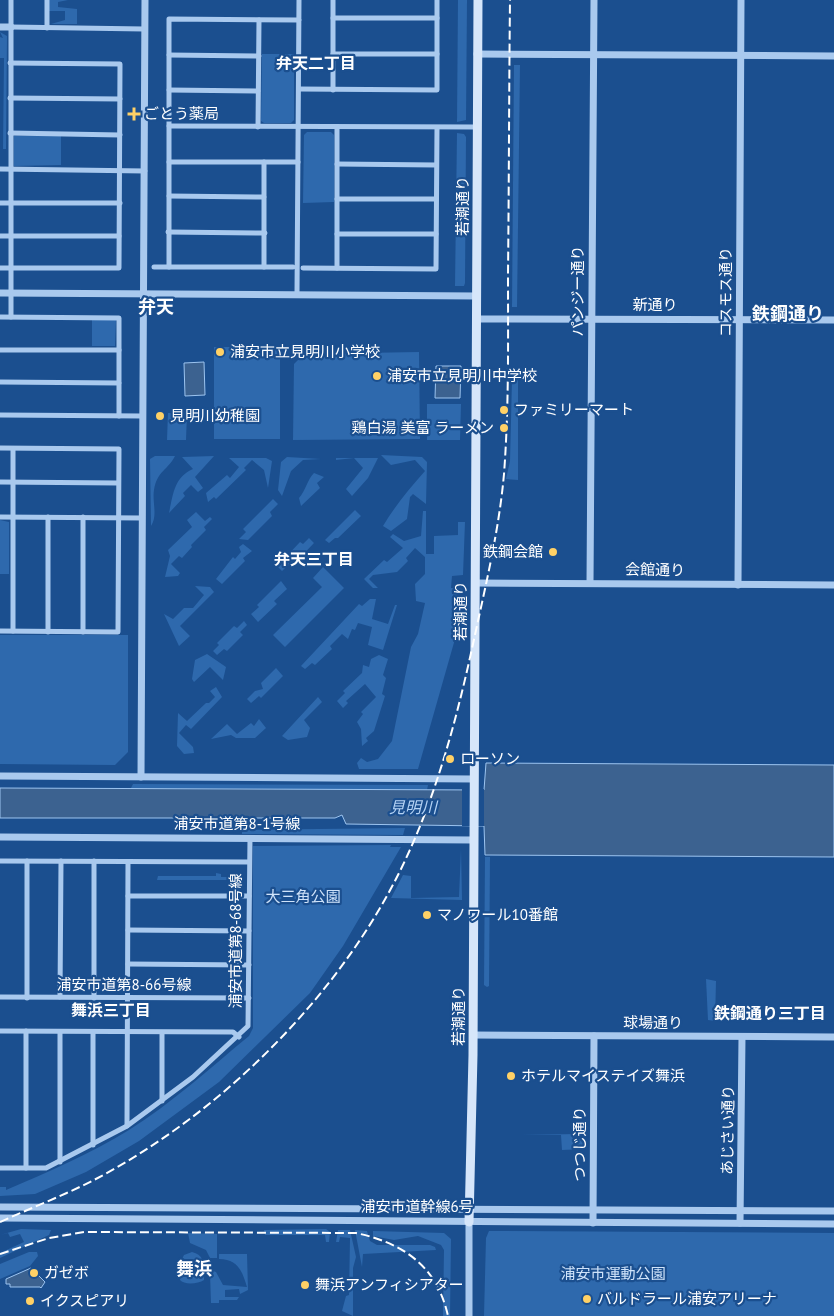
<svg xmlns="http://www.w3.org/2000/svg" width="834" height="1316" viewBox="0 0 834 1316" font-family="'PT Sans','Noto Sans JP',sans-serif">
<rect width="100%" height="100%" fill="#1b4f8f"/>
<g fill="#2e69ad">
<polygon points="49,0 68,0 58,2 58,7 77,9 77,24 51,24 65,20 65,11 49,11"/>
<polygon points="458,0 467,0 466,120 457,122"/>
<polygon points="0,32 7,36 6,149 3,149 4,58 0,58 0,37 3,38"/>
<polygon points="262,54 294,54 294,120 291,123 264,123 261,121"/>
<polygon points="514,65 520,65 517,307 512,307"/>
<polygon points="307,132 331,132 334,135 334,202 303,203 304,135"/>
<polygon points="457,133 464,134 466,137 465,283 464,286 455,286"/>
<polygon points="14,136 61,136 61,165 14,166"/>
<polygon points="92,320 116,320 115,346 92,346"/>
<rect x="214" y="347" width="66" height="92"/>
<polygon points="419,352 420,439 293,440 294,364 304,354"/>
<polygon points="512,379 518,379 518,480 506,479 510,461"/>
<polygon points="427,404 461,404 460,440 427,440"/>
<polygon points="168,413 187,413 186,440 167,440"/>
<path d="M381 455 422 457 427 462 426 504 413 494 410 497 407 519 391 531 383 526C395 506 409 489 425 471L415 460 391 465Z"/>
<path d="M155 456H175C168 470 157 471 154 490 152 502 158 516 151 526L150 459Z"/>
<path d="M214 456 195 477 203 488 198 492 191 485 183 493 185 496 169 513C173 495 174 477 193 469L182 457Z"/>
<polygon points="287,457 321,459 303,460 291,471 282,496 278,490 281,462"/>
<polygon points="229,458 266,458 272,461 268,488 264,470 252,460 244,468 246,470 216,499 214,497 208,502 206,493 227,475 230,478 239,467"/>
<polygon points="336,458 378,458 368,478 352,496 346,489 363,468 354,458 336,460"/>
<path d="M314 473 324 477 317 483 320 488 301 506 299 498C306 490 307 480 314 473Z"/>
<polygon points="273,499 278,504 270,512 272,516 248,540 239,539 246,532 243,529"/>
<polygon points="355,510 361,516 338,538 335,538 329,543 325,540"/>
<polygon points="423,511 426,511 426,554 434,554 434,536 458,535 458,522 465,522 463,575 452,576 451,588 463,589 459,625 418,769 359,769 357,763 361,758 367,762 378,759 392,741 411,647 418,634 425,603 416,601 415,584 425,574 425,557 415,548 406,558 408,561 397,572 373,575 369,579 378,588 373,588 364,579 384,560 387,562 403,548 390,537 393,534 404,541 421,536"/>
<polygon points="196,512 205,521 210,517 212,519 204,527 206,530 191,545 192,547 182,558 179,556 171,564 180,573 178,576 165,577 170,556 168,550 192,527 187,520"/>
<polygon points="0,520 9,522 9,574 0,574"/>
<polygon points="309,538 314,543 291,567 288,565 282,571 278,567 286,560 284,559 300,542 303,544"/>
<polygon points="243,544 252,551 243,558 245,561 222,584 216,579 233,557 235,559 241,552 239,547"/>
<polygon points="323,567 344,588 285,647 273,635 322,587 313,578"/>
<polygon points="281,581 287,589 274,601 277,604 258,622 251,614 259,607 257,605"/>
<polygon points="195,586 210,587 214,592 180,626 190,636 179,646 164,614 173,619 184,608 193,608 204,595"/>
<polygon points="370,599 376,599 372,619 388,624 395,605 397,605 383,650 368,645 372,627 358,623 355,630 352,629 348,639 342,634 330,646 332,649 315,665 312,663 305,669 301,666 359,604 362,606"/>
<polygon points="244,621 247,625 240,632 243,635 227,651 224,649 217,655 213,651 219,645 217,643 234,626 237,628"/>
<polygon points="0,635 128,635 128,752 115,765 0,764"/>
<polygon points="207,654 226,667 223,680 210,667 194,682 192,679 195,660"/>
<polygon points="379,655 388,659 383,675 386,678 382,694 385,696 374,731 366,738 368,741 362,746 361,729 357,722 363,714 361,712 376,697 365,684 346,701 348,703 343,708 337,701 345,693 343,691 362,673 363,665 369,667 371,659"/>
<polygon points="276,668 283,676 261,698 259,696 251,703 247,699 255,691 263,689 261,683"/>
<polygon points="216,687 222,697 191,729 186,725 179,733 193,747 194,753 184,754 177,746 178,713 187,721 206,703 209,703 215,697 210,691"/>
<polygon points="318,697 322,702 304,720 310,728 307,737 288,740 282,736"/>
<polygon points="259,719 266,728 255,738 236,738 231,735 211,739 227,724 237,734 251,723 254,726"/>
<polygon points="133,784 428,785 427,790 131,788"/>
<polygon points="405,828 403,835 242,834 242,830"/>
<path d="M391 845 390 847H401L343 946 310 993 219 1082 139 1141 86 1172 35 1194 0 1196V1187H6V1190C48 1172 90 1154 129 1130 172 1103 210 1068 249 1036L253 1028V846Z"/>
<polygon points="461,849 462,900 391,898 403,875 411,876 411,898 459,897"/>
<polygon points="485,857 490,857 489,986 487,987 484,985"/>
<polygon points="216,873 221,874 221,877 229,877 229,880 157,880 158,876 216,876"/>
<polygon points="706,979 716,981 715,1021 708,1020"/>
<polygon points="577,1127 579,1133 584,1133 584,1135 575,1135 576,1139 584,1139 584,1149 562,1150 561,1135 521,1135 577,1134"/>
<polygon points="21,1229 51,1230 49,1235 0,1258 0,1253 24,1242 20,1234 10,1237 8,1233 0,1235"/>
<polygon points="326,1229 330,1232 329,1242 326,1242 325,1235 265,1235 264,1230"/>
<polygon points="338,1230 350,1230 356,1257 353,1268 353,1316 342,1311 346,1296 349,1295 350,1238 340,1237 339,1242 336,1242"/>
<polygon points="355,1230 367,1231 370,1241 377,1245 430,1245 435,1247 436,1250 363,1254 362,1267"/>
<polygon points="373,1231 444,1233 451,1239 450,1316 443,1316 444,1250 441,1245 418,1236 394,1240 373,1236"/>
<polygon points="489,1231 834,1233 834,1316 484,1316 486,1238"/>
<polygon points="188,1233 217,1234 217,1258 210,1258 206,1250 190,1243"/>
<polygon points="29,1252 37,1252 38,1256 30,1266 0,1279 0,1264"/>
<path d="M192 1252C207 1256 204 1268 204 1280 198 1284 184 1285 180 1280L181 1261 184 1255Z"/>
<path d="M219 1254H247L248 1290 240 1294 239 1289 225 1290V1297H239L237 1300H219V1303H211L210 1274 213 1271 216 1272 223 1285 247 1287C242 1270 237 1259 219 1259Z"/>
</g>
<g fill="#3c6290" stroke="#9cc4f0">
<polygon points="204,362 205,395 185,396 184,363"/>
<polygon points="436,366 461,366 460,398 435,398"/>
<polygon points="486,763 834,765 834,857 485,855 484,826 346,824 342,815 335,818 0,818 0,788 484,790"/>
<polygon points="31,1268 45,1282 41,1288 40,1287 10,1287 10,1284 6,1284 6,1279"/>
</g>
<rect fill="#1b4f8f" x="462" y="789" width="22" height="37"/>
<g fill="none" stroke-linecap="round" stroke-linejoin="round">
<g stroke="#a9c9ee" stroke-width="5">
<polyline points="47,0 47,28"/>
<polyline points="333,18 437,18"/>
<polyline points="11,27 144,29"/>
<polyline points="333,54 437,54"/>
<polyline points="169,55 259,56"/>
<polyline points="299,89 437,90 437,0"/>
<polyline points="169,90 258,91"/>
<polyline points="333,90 333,0"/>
<polyline points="10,98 120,99"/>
<polyline points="169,126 477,127"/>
<polyline points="258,127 259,20"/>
<polyline points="337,127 337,268"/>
<polyline points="10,133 120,135"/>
<polyline points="169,162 298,162"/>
<polyline points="264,162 264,267"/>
<polyline points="337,164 436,165"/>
<polyline points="0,169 145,171"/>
<polyline points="169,196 264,197"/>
<polyline points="337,199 436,199"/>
<polyline points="0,203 120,203"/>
<polyline points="168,232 265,233"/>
<polyline points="337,234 436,234"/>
<polyline points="0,236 119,236"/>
<polyline points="154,267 293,267"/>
<polyline points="169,267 169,19 299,20"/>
<polyline points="0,268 119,268 120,64 10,63"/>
<polyline points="303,268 436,269 437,128"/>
<polyline points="297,294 299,0"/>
<polyline points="0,317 119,318 119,416"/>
<polyline points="11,317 11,0"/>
<polyline points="0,350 119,350"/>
<polyline points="0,382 119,383"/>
<polyline points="0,415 142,416"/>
<polyline points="0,448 119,449 118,632 0,631"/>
<polyline points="0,482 118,483"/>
<polyline points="0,517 142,518"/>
<polyline points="48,517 48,632"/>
<polyline points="13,631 13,449"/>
<polyline points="83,632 83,517"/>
<polyline points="0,861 249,862"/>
<polyline points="128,896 249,896"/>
<polyline points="128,930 249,931"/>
<polyline points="128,964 249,965"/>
<polyline points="0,997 249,998"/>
<polyline points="60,997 61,861"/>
<polyline points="27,998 27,861"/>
<polyline points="94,998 94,861"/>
<polyline points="0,1031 233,1032 239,1037"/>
<polyline points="162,1101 162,1033"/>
<polyline points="127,1126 128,862"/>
<polyline points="93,1145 93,1032"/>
<polyline points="60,1162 60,1032"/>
<polyline points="0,1168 46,1168 127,1126 193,1077 248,1026 250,838"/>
<polyline points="26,1168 26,1031"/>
</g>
<g stroke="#a9c9ee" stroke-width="7">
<polyline points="0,27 11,27"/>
<polyline points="477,54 834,56"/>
<polyline points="0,293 477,296"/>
<polyline points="476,319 834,320"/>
<polyline points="475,583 834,585"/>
<polyline points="590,583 594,0"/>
<polyline points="738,585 741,0"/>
<polyline points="0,776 474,779"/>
<polyline points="141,777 145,0"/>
<polyline points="0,837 473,840"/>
<polyline points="473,1035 834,1037"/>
<polyline points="0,1207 834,1211"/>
<polyline points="0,1218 834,1224"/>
<polyline points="469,1222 469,1316"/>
<polyline points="593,1223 594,1036"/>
<polyline points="740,1223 742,1037"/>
</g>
<polyline stroke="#d6e6fa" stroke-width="9" points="469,1222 473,1055 478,0"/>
<g stroke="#fff" stroke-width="2" stroke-dasharray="9 4" stroke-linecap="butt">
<path d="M0 1222C31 1208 62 1196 92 1181 219 1115 338 998 401 869 436 797 456 722 473 644 485 588 499 531 504 474 509 407 508 340 508 273 509 182 509 91 510 0"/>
<path d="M0 1254 49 1238 84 1232 356 1233C403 1243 437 1266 448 1316"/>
</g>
</g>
<g fill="#ffd166" stroke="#1b4f8f" stroke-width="2">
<path d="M131.5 106.5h5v5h5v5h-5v5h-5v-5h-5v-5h5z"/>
<circle cx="220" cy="352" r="5"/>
<circle cx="377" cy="376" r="5"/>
<circle cx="504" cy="410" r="5"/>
<circle cx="160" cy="416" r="5"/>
<circle cx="504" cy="428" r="5"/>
<circle cx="553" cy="552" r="5"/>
<circle cx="450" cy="759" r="5"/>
<circle cx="427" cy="915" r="5"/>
<circle cx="511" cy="1076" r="5"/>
<circle cx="34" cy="1273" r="5"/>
<circle cx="305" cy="1285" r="5"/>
<circle cx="587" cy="1299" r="5"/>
<circle cx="30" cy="1301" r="5"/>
</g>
<g text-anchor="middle" stroke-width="4.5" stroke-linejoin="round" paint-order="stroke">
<g font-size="15" fill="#fff" stroke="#1b4f8f" text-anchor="start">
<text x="144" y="119">ごとう薬局</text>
<text x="230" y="357">浦安市立見明川小学校</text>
<text x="387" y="381">浦安市立見明川中学校</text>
<text x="514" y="415">ファミリーマート</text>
<text x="170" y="421">見明川幼稚園</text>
<text x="494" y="433" text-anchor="end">鶏白湯 美富 ラーメン</text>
<text x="543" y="557" text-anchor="end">鉄鋼会館</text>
<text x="460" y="764">ローソン</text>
<text x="437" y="920">マノワール10番館</text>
<text x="521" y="1081">ホテルマイステイズ舞浜</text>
<text x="44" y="1278">ガゼボ</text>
<text x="315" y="1290">舞浜アンフィシアター</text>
<text x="597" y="1304">バルドラール浦安アリーナ</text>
<text x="40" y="1306">イクスピアリ</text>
</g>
<g font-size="15" fill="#fff" stroke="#1b4f8f">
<text transform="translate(463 206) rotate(-90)" y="5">若潮通り</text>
<text transform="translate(578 291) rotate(-90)" y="5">パンジー通り</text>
<text transform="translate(726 292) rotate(-90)" y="5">コスモス通り</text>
<text x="655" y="310">新通り</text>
<text transform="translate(655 570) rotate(1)" y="5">会館通り</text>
<text transform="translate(461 611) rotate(-90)" y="5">若潮通り</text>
<text x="237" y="829">浦安市道第8-1号線</text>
<text transform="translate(236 941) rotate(-90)" y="5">浦安市道第8-68号線</text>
<text x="124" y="990">浦安市道第8-66号線</text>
<text transform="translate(459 1016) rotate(-90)" y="5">若潮通り</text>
<text x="653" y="1028">球場通り</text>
<text transform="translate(728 1130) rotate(-89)" y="5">あじさい通り</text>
<text transform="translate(580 1144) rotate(-90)" y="5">つつじ通り</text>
<text x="417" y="1212">浦安市道幹線6号</text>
</g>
<g font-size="15" fill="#cfe3fa" stroke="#1b4f8f">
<text x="303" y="902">大三角公園</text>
<text x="613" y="1279">浦安市運動公園</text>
</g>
<g font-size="16" font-weight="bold" fill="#fff" stroke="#1b4f8f">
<text x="316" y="69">弁天二丁目</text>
<text x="314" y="565">弁天三丁目</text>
<text x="111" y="1016">舞浜三丁目</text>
<text x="770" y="1019">鉄鋼通り三丁目</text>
</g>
<g font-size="16" font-style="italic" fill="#b5d3f5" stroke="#1b4f8f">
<text x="413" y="813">見明川</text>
</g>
<g font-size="18" font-weight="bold" fill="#fff" stroke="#1b4f8f">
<text x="156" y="313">弁天</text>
<text x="788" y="320">鉄鋼通り</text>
<text x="194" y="1275">舞浜</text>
</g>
</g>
</svg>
